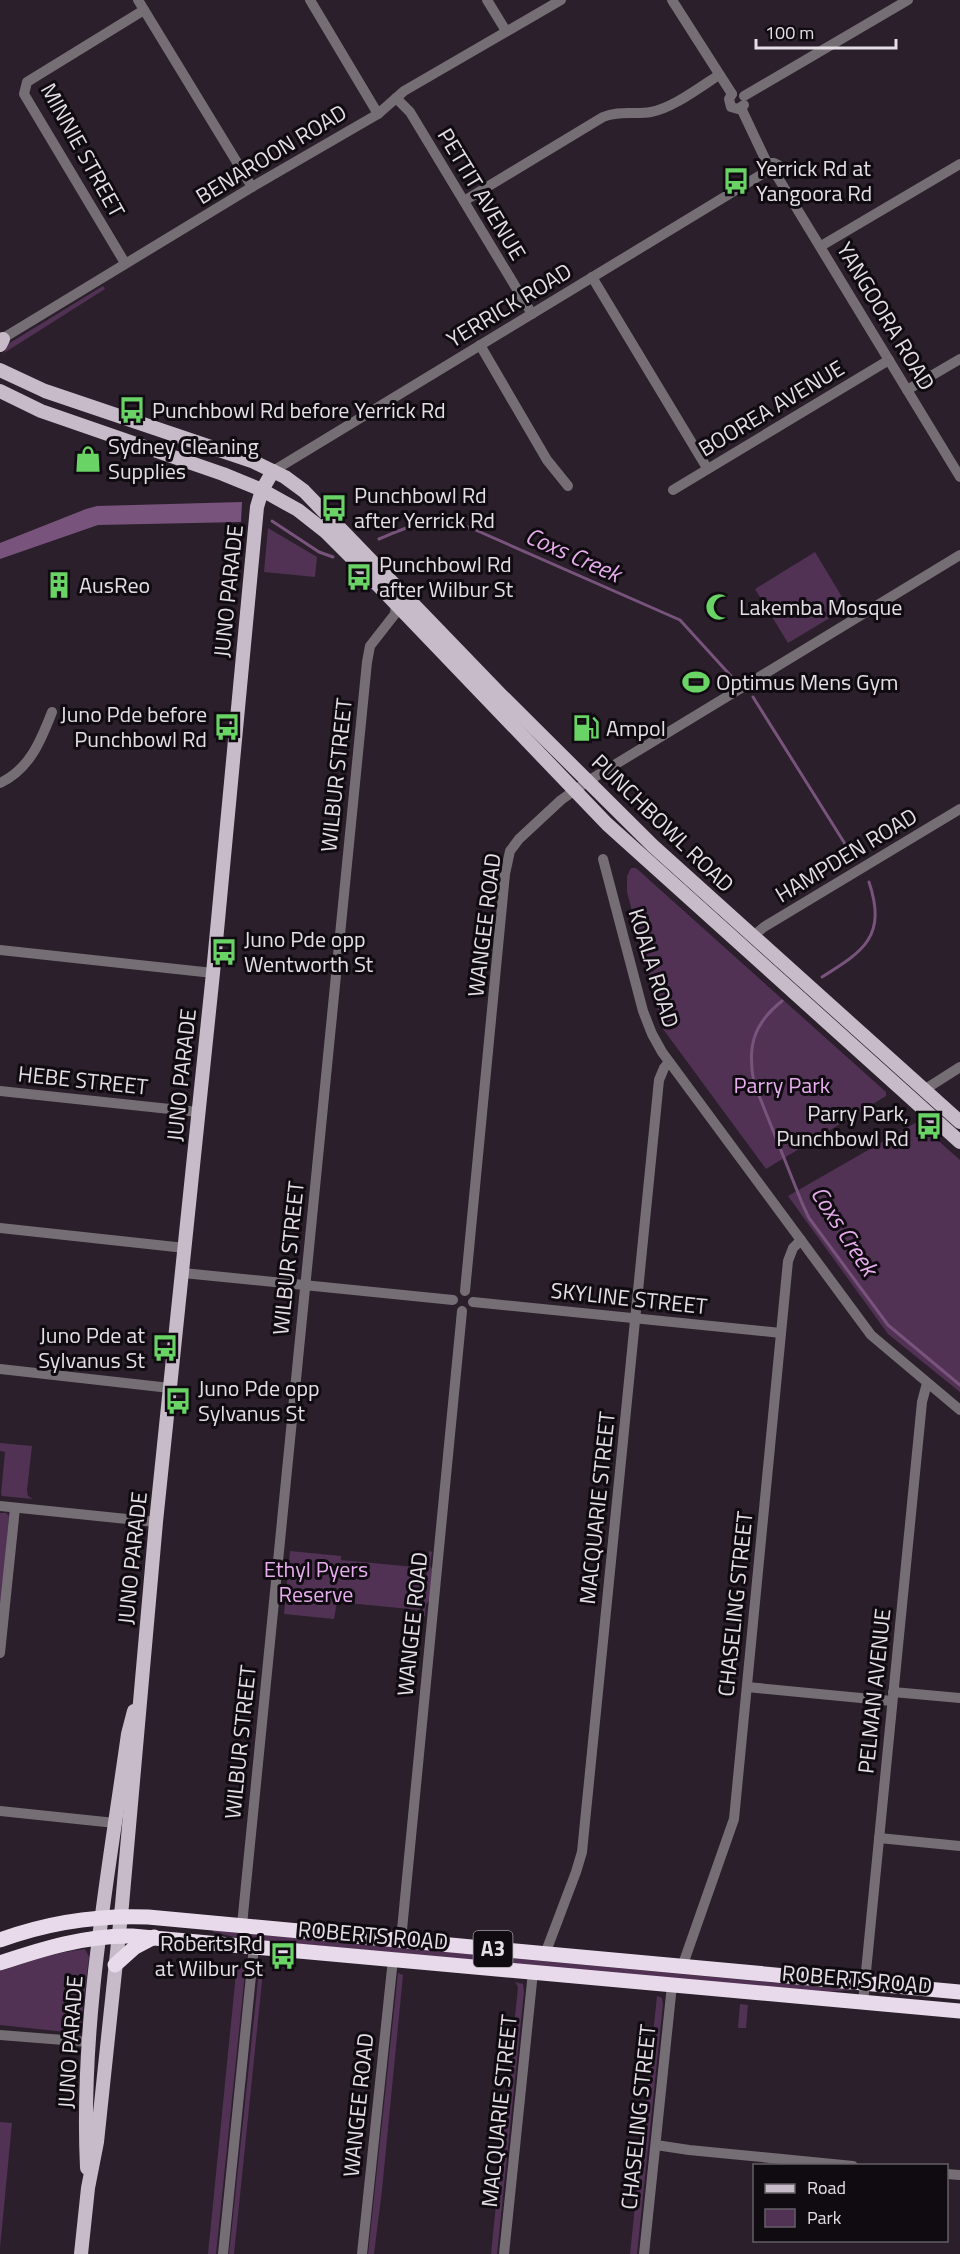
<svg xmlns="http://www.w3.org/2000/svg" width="960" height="2254" viewBox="0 0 960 2254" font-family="'Titillium Web',sans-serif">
<rect width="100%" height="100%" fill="#2a1f2b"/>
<g fill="#513254">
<polygon points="103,286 105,289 4,353 8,344"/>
<polygon points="268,528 317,557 315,577 264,572"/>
<polygon points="815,552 848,607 788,643 755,589"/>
<polygon points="631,868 636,868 886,1092 886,1096 766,1169 663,1029 627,892 627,876"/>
<polygon points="917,1122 960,1160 960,1392 888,1334 788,1196"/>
<polygon points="0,1443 32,1446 27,1490 28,1496 33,1499 2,1496 1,1494 5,1452 0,1451"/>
<polygon points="0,1513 6,1513 9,1516 0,1617"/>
<polygon points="290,1551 341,1556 341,1560 425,1568 420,1610 337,1602 334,1619 284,1614"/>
<polygon points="429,1551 432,1552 430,1566 432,1569 430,1600 426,1604 425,1616 422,1617"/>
<polygon points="213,1930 853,1990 823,1992 781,1989 239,1938 213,1932"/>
<path d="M85 1949 89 1957 80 2032 75 2033 0 2025V1971C28 1962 55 1952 85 1949Z"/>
<polygon points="260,1961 264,1962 234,2254 229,2254"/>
<polygon points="237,1963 244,1965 245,1973 216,2254 208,2254"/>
<polygon points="398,1973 403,1975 382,2190 374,2254 368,2254"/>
<polygon points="515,1982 523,1984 524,1992 497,2254 491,2254 518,1987"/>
<polygon points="657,1996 662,1998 663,2004 637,2254 630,2254"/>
<polygon points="740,2004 748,2005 746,2028 738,2028"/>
<polygon points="0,2122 12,2123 0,2248"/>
</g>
<polygon fill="#78537c" points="242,502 241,522 98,525 0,559 0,543 86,509 97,506"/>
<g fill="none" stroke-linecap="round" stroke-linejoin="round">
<g stroke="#78537c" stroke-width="3">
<polyline points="272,521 319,552 333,557"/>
<path d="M379 539C415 524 432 515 471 528L680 620 731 676"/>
<polyline points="753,697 852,855"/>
<path d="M822 977C864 951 887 936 869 882"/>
<path d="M782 1001C753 1024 747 1047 754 1083L802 1203 809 1218 888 1325 960 1385"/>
</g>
<g stroke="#756f75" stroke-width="10">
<polyline points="138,0 252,187"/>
<polyline points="310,0 378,114"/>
<polyline points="487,0 506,31"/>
<polyline points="672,0 732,94"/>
<polyline points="732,94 729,99 731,107 738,109 744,105"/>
<polyline points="744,96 908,0"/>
<polyline points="396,98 410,112 532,314"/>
<polyline points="741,108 767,163"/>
<polyline points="767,163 774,163 778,165 779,172 777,176"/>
<polyline points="777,176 960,477"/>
<path d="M464 201 603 117C619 110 635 115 651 112 673 108 700 87 719 75"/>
<polyline points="821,246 960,164"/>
<polyline points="125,263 24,94 27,82 144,10"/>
<polyline points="592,277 707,468"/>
<polyline points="0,340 252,187 378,114 404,91 561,0"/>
<polyline points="480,345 547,460 568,486"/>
<polyline points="907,390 960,359"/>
<polyline points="273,471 764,173"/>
<polyline points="673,490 889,360"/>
<path d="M0 783C30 769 41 740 52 712"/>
<polyline points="603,859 643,1011 652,1034 662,1052 871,1335 960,1410"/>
<polyline points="753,936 764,927 960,809"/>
<polyline points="0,950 213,973"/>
<polyline points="924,1090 960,1067"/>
<polyline points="0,1091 198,1112"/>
<polyline points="0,1228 185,1248"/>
<polyline points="183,1273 453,1300"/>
<polyline points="465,1291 505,874 510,851 519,839 561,800 588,781 960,555"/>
<polyline points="473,1302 781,1333"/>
<polyline points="0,1369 170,1388"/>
<polyline points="0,1506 156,1522"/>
<polyline points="0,1653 15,1508"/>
<polyline points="747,1687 892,1701"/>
<polyline points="893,1692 960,1698"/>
<polyline points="0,1811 115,1823"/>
<polyline points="879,1838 960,1846"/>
<polyline points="242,1925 367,662 370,646 395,614 396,604"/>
<polyline points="401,1940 462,1311"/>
<polyline points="545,1954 576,1872 582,1852 659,1080 664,1068 669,1062"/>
<polyline points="682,1967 734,1819 788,1261 793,1248 801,1240"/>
<polyline points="863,2002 922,1402 927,1383"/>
<polyline points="0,2035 89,2042"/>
<polyline points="656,2145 689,2150 853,2166"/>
<polyline points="946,2174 960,2175"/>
<polyline points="223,2254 254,1946"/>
<polyline points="362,2254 393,1959"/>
<polyline points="504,2254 533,1972"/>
<polyline points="644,2254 672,1985"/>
</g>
<g stroke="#c7bbc9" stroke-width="14">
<polyline points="0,345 3,339"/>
<polyline points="0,370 45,391 252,461 285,477 304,491 502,696 653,846 960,1122"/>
<polyline points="0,391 41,411 223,474 262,490 298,510 326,532 352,558 607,824 960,1142"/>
<path d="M87 2168C80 2023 108 1877 128 1734L134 1711"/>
<polyline points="81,2254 88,2188 97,2142 122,1905 156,1522 213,973 257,507 262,490 273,471"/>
</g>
<g stroke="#e8daea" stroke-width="15">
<path d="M0 1940C49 1922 97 1915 148 1917L960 1992"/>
<path d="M0 1963C42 1949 87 1935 132 1936L960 2011"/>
<polyline points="115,1965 135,1947 154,1937"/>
</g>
</g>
<defs>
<symbol id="bus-bare" viewBox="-9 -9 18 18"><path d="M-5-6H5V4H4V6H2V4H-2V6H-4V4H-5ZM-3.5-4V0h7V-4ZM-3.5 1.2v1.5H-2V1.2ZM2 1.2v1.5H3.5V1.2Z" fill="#69d465" stroke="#0f0b10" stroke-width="2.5" paint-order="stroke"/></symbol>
<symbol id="shop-bare" viewBox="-9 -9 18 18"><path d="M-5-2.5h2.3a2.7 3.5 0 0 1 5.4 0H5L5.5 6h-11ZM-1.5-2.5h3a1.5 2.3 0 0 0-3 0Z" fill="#69d465" stroke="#0f0b10" stroke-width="2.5" paint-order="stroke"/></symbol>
<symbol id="building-bare" viewBox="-9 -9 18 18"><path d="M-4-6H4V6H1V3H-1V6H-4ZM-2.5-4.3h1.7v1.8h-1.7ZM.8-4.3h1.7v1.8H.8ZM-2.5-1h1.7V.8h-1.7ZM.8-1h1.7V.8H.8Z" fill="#69d465" stroke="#0f0b10" stroke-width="2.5" paint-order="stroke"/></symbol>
<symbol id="mosque-bare" viewBox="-9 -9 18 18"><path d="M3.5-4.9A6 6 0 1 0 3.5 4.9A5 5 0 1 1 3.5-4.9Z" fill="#69d465" stroke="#0f0b10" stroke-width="2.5" paint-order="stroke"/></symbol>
<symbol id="stadium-bare" viewBox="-9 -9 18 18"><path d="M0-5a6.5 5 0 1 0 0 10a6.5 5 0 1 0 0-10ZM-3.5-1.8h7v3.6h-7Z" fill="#69d465" stroke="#0f0b10" stroke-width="2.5" paint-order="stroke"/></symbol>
<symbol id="fuel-bare" viewBox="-9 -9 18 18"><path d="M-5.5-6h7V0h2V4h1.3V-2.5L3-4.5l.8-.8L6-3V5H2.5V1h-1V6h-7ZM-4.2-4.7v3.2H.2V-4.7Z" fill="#69d465" stroke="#0f0b10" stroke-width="2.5" paint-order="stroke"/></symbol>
</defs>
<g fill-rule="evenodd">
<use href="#bus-bare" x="717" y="162" width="38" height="38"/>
<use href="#bus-bare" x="113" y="391" width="38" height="38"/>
<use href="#shop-bare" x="69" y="440" width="38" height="38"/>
<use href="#bus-bare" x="315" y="489" width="38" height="38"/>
<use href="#bus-bare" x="340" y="558" width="38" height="38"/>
<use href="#building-bare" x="40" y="566" width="38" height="38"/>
<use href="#mosque-bare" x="700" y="588" width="38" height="38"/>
<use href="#stadium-bare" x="677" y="663" width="38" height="38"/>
<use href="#bus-bare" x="208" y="708" width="38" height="38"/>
<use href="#fuel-bare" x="567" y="709" width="38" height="38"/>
<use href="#bus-bare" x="205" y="933" width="38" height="38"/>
<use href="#bus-bare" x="910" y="1107" width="38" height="38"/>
<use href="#bus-bare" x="146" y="1329" width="38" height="38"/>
<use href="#bus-bare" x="159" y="1382" width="38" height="38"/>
<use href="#bus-bare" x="264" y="1937" width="38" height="38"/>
</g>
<g text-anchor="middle" stroke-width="6" stroke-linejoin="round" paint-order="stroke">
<rect fill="#0f0b10" stroke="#a59fa6" stroke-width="1.5" x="473.5" y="1931" width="39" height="36" rx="4.5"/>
<g font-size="21" font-weight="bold" fill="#e5dee6">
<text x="493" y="1956">A3</text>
</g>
<g font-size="22" fill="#e5dee6" stroke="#0f0b10">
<text transform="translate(83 150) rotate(61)" y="8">MINNIE STREET</text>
<text transform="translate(271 154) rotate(-31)" y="8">BENAROON ROAD</text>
<text transform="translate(482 194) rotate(59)" y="8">PETTIT AVENUE</text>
<text transform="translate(509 305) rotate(-31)" y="8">YERRICK ROAD</text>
<text transform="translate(886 316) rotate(59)" y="8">YANGOORA ROAD</text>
<text transform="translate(771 408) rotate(-31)" y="8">BOOREA AVENUE</text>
<text transform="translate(228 591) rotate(-84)" y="8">JUNO PARADE</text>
<text transform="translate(336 775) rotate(-84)" y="8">WILBUR STREET</text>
<text transform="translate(663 823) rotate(44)" y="8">PUNCHBOWL ROAD</text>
<text transform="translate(846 855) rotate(-31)" y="8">HAMPDEN ROAD</text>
<text transform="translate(484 925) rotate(-83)" y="8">WANGEE ROAD</text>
<text transform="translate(654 968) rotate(73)" y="8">KOALA ROAD</text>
<text transform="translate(181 1075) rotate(-84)" y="8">JUNO PARADE</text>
<text transform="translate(83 1080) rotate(6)" y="8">HEBE STREET</text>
<text transform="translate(288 1258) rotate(-84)" y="8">WILBUR STREET</text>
<text transform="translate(629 1298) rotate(6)" y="8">SKYLINE STREET</text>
<text transform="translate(597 1508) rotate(-84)" y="8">MACQUARIE STREET</text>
<text transform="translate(132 1558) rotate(-84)" y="8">JUNO PARADE</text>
<text transform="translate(735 1604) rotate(-84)" y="8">CHASELING STREET</text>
<text transform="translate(412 1624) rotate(-84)" y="8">WANGEE ROAD</text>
<text transform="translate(874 1691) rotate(-84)" y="8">PELMAN AVENUE</text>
<text transform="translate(240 1742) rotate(-84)" y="8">WILBUR STREET</text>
<text transform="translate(373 1935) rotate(5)" y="8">ROBERTS ROAD</text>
<text transform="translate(857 1979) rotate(5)" y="8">ROBERTS ROAD</text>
<text transform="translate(70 2042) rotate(-86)" y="8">JUNO PARADE</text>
<text transform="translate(358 2105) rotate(-84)" y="8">WANGEE ROAD</text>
<text transform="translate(499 2111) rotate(-84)" y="8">MACQUARIE STREET</text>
<text transform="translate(638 2117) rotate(-84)" y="8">CHASELING STREET</text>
</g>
<g font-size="22" fill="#e5dee6" stroke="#0f0b10" text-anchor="start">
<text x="756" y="176">Yerrick Rd at<tspan x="756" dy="25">Yangoora Rd</tspan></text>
<text x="152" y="418">Punchbowl Rd before Yerrick Rd</text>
<text x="108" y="454">Sydney Cleaning<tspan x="108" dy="25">Supplies</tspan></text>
<text x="354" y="503">Punchbowl Rd<tspan x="354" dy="25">after Yerrick Rd</tspan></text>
<text x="379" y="572">Punchbowl Rd<tspan x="379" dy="25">after Wilbur St</tspan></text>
<text x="79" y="593">AusReo</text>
<text x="739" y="615">Lakemba Mosque</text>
<text x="716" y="690">Optimus Mens Gym</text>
<text x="207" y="722" text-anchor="end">Juno Pde before<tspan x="207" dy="25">Punchbowl Rd</tspan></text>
<text x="606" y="736">Ampol</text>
<text x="244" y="947">Juno Pde opp<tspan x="244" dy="25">Wentworth St</tspan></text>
<text x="909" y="1121" text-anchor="end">Parry Park,<tspan x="909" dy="25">Punchbowl Rd</tspan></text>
<text x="145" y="1343" text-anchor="end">Juno Pde at<tspan x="145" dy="25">Sylvanus St</tspan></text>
<text x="198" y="1396">Juno Pde opp<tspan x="198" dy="25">Sylvanus St</tspan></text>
<text x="263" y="1951" text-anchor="end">Roberts Rd<tspan x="263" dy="25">at Wilbur St</tspan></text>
</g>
<g font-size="22" fill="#e7adee" stroke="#0f0b10">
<text x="782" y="1093">Parry Park</text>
<text x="316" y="1577">Ethyl Pyers<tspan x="316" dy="25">Reserve</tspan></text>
</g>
<g font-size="24" font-style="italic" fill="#e6acec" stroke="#0f0b10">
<text transform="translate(573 555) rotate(24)" y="8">Coxs Creek</text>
<text transform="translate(844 1231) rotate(57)" y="8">Coxs Creek</text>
</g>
</g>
<rect x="753" y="2164" width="195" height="78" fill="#0f0b10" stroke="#655f66" stroke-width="1.5"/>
<rect x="765" y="2184" width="30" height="9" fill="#c7bbc9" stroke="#655f66" stroke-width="1.5"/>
<text x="807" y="2194" font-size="18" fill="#e5dee6">Road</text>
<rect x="765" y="2209" width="30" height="18" fill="#513254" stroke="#655f66" stroke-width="1.5"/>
<text x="807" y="2224" font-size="18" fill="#e5dee6">Park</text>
<path d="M756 39v9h140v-9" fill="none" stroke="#e5dee6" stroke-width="3"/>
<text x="765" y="39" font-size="18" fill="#e5dee6" stroke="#0f0b10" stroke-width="4.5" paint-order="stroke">100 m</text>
</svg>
